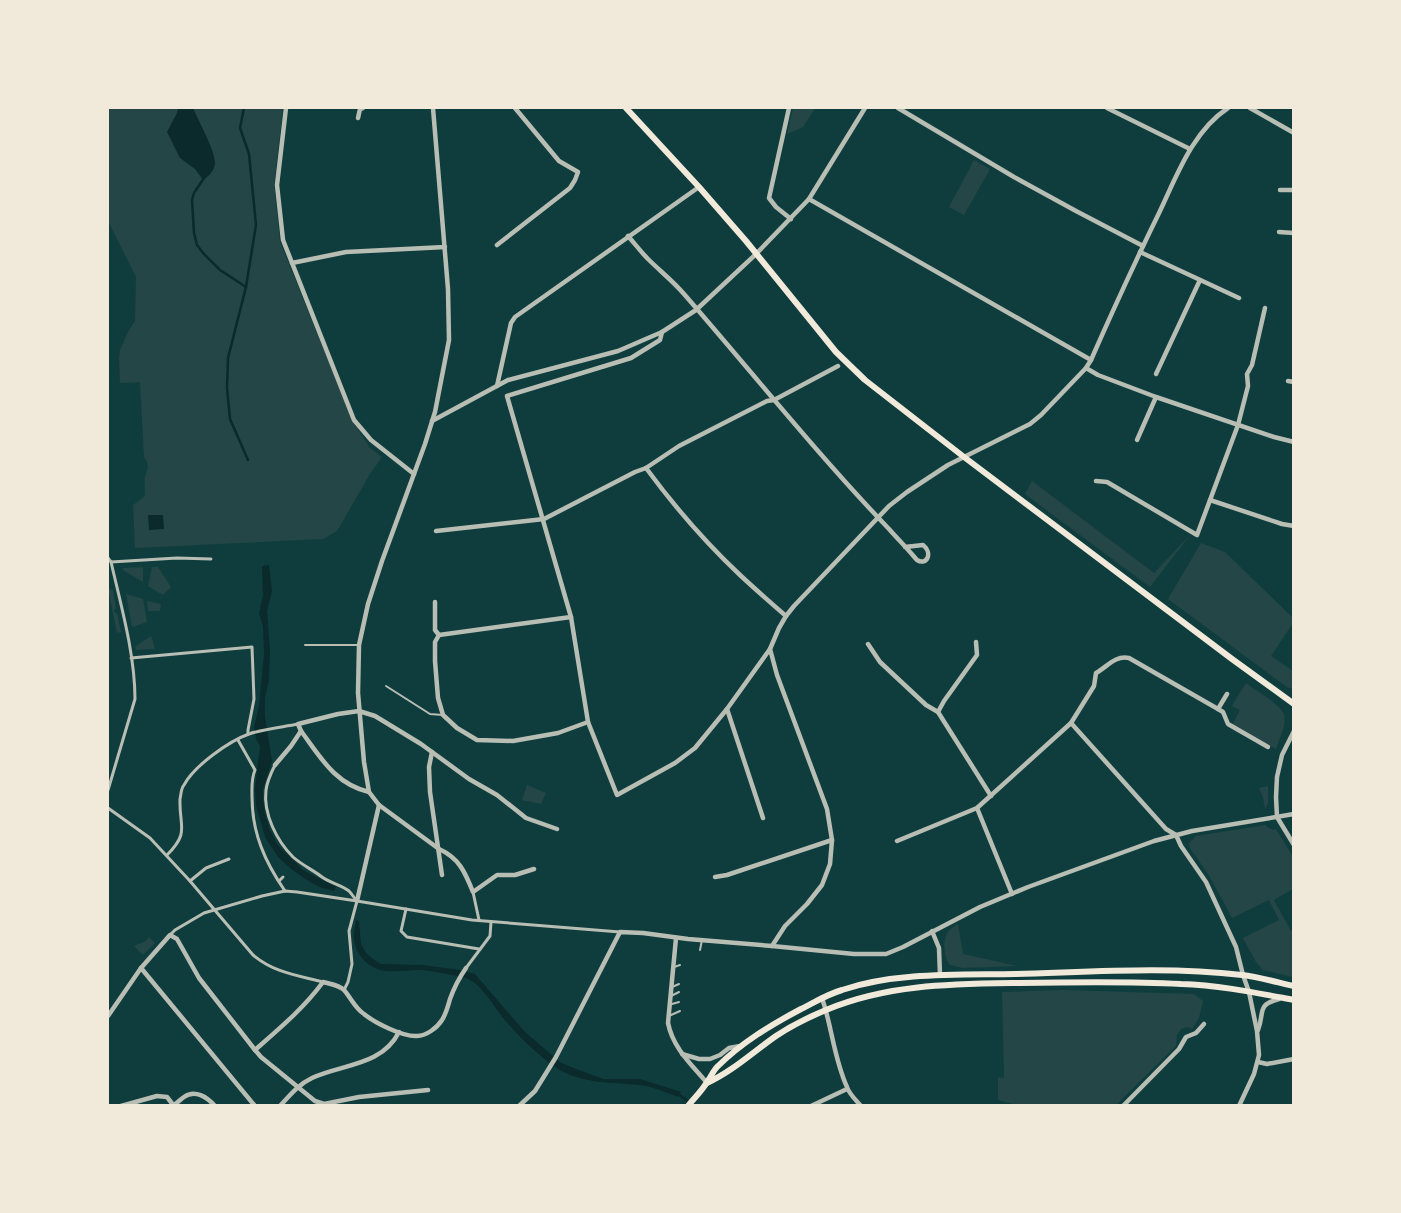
<svg xmlns="http://www.w3.org/2000/svg" width="1401" height="1213" viewBox="0 0 1401 1213" font-family="Overpass,sans-serif">
<rect width="100%" height="100%" fill="#0f3d3e"/>
<g fill="#244646">
<path d="M108 108H283L274 185 280 242 353 422 370 448 382 457 370 474 337 531 323 539 135 548 133 505 145 496C145 490 144 483 145 478 147 468 151 467 144 457L140 382 120 383 119 359 120 350 129 330 135 321 136 277 108 221Z"/>
<polygon points="793,108 815,108 803,127 787,134"/>
<polygon points="974,160 990,169 964,215 949,207"/>
<polygon points="1032,481 1154,573 1190,535 1150,587 1025,494"/>
<polygon points="1201,543 1225,552 1293,618 1293,623 1271,656 1293,671 1293,689 1287,687 1168,599"/>
<polygon points="143,567 143,582 123,570 123,568"/>
<polygon points="152,567 158,567 171,587 163,595 148,586"/>
<polygon points="108,589 113,590 116,609 114,609 115,613 117,613 121,632 117,633"/>
<polygon points="126,594 143,599 147,622 132,627"/>
<polygon points="147,601 161,604 160,611 148,611"/>
<polygon points="151,636 155,649 136,650 135,647"/>
<path d="M1246 683C1254 689 1283 706 1284 715 1287 725 1279 739 1276 749L1232 725 1240 710 1232 706Z"/>
<polygon points="527,785 546,793 541,804 522,800"/>
<polygon points="1268,786 1268,803 1265,809 1263,797 1259,788"/>
<polygon points="1265,825 1267,827 1273,830 1276,829 1293,857 1293,889 1274,900 1291,931 1293,930 1293,977 1263,970 1256,962 1243,938 1279,920 1269,900 1232,918 1210,877 1190,848 1189,843 1196,836"/>
<path d="M958 924 963 954 1017 966 963 968 950 965C944 958 942 939 948 932 951 928 955 926 958 924Z"/>
<polygon points="149,937 155,943 143,955 134,946 146,941"/>
<polygon points="1063,990 1194,994 1203,1001 1199,1018 1192,1029 1188,1027 1181,1029 1177,1035 1176,1046 1116,1105 1013,1105 1013,1104 998,1100 998,1077 1004,1078 1002,992"/>
</g>
<g fill="#0a2a2b">
<path d="M178 108H193C198 120 216 152 215 164 214 171 209 176 203 180L195 169 180 158 167 132 177 113Z"/>
<polygon points="148,515 163,515 164,529 149,530"/>
<polygon points="269,565 272,591 267,611 270,649 269,680 265,698 265,717 272,761 263,789 263,799 265,814 270,830 277,844 303,870 336,887 334,891 322,888 310,882 291,869 278,857 265,837 256,805 255,789 260,746 256,739 254,727 259,706 264,654 263,626 259,614 263,595 262,566"/>
<path d="M356 920 359 921 361 944 366 953 373 959 381 964 423 965 460 970 475 974 524 1031 561 1063 592 1075 604 1079H640L681 1092 678 1097C665 1092 652 1086 638 1085 612 1082 584 1084 560 1070 542 1059 518 1036 504 1019 493 1006 483 985 466 978 456 975 431 971 421 970 409 970 398 972 386 971 370 970 355 955 354 939 353 933 355 927 356 920Z"/>
</g>
<g fill="none" stroke-linecap="round" stroke-linejoin="round">
<g stroke="#0a2a2b" stroke-width="2.5">
<polyline points="244,108 240,128 249,154 256,225 246,287 228,358 227,388 230,419 248,460"/>
<polyline points="204,178 194,193 192,200 194,233 197,245 203,253 220,270 246,287"/>
<polyline points="677,1093 694,1106"/>
</g>
<g stroke="#b8beb3" stroke-width="2">
<polyline points="305,645 359,645"/>
<polyline points="386,686 430,714 443,715"/>
<polyline points="700,950 702,940"/>
<polyline points="674,967 680,965"/>
<polyline points="672,987 679,984"/>
<polyline points="671,996 679,992"/>
<polyline points="672,1004 679,1002"/>
<polyline points="671,1015 680,1011"/>
</g>
<g stroke="#b8beb3" stroke-width="3">
<path d="M108 558 111 562C121 605 135 655 135 699L108 790"/>
<polyline points="111,562 177,558 211,559"/>
<polyline points="131,658 252,647 254,699 248,730 248,734"/>
<path d="M238 740 255 770C251 779 252 787 252 797 252 833 265 862 285 891"/>
<path d="M275 765C271 773 267 782 266 790 263 814 277 841 293 857 302 865 313 870 322 877 330 883 342 885 349 891 352 894 354 898 357 901"/>
<path d="M108 808 150 838 190 881 253 955C275 973 296 975 323 982"/>
<path d="M167 855C190 832 179 827 180 799 181 795 181 788 184 785 194 766 229 741 249 734 263 729 283 727 298 724"/>
<polyline points="190,881 206,868 229,859"/>
<polyline points="279,881 283,877"/>
<polyline points="473,892 479,920"/>
<polyline points="406,909 401,931 407,937 479,949"/>
<polyline points="170,935 175,930 204,913 262,896 285,891 297,892 357,901 472,920 620,932"/>
<polyline points="466,968 490,936 491,922"/>
<polyline points="344,990 348,982 352,964 349,931 357,901"/>
</g>
<g stroke="#b8beb3" stroke-width="4.5">
<polyline points="286,108 277,185 283,240 354,420 371,440 414,474"/>
<polyline points="789,108 769,198 776,207 791,219"/>
<polyline points="898,108 1014,177 1076,211 1143,246"/>
<polyline points="1107,108 1190,149"/>
<polyline points="1250,108 1294,133"/>
<polyline points="358,118 360,109 363,108"/>
<polyline points="1280,190 1294,190"/>
<polyline points="809,199 1091,360"/>
<polyline points="1279,232 1294,233"/>
<path d="M628 236C635 244 641 252 648 259 660 271 673 281 684 294 752 372 817 454 889 529 896 537 903 544 910 552 912 554 915 558 917 560 927 566 933 553 923 545L905 547"/>
<polyline points="497,245 570,188 575,180 578,172 559,161 515,108"/>
<polyline points="1140,252 1239,298"/>
<polyline points="292,263 346,252 445,247"/>
<polyline points="662,332 660,340 631,358 507,396 571,617 588,722 617,795 675,763 695,748 727,709 770,649"/>
<polyline points="1086,368 1098,375 1156,397 1274,437 1294,442"/>
<polyline points="1156,374 1200,280"/>
<polyline points="1288,381 1294,382"/>
<polyline points="497,386 511,323 515,317 699,187"/>
<polyline points="432,421 508,380 618,351 662,332 696,310 756,254 809,199 865,108"/>
<polyline points="1137,440 1156,397"/>
<path d="M646 468C674 506 706 543 740 575 755 589 771 603 786 616"/>
<polyline points="1096,481 1107,482 1197,535 1238,425 1248,386 1247,374 1252,365 1265,308"/>
<polyline points="1210,500 1282,524 1294,526"/>
<polyline points="436,531 544,519 635,472 646,468 679,446 767,401 774,400 838,366"/>
<polyline points="435,602 435,630 439,635"/>
<polyline points="439,635 435,642 435,661 438,698 443,715 457,728 477,740 513,741 558,733 588,722"/>
<polyline points="439,635 571,617"/>
<polyline points="868,644 880,662 926,705 938,712 991,796"/>
<polyline points="727,709 763,818"/>
<polyline points="1218,709 1223,712 1228,724 1268,747"/>
<polyline points="938,712 944,701 977,655 976,642"/>
<polyline points="1071,723 1166,829 1176,835 1181,846 1206,882 1236,947 1243,975 1249,992 1257,1031 1259,1055 1254,1074 1239,1106"/>
<polyline points="1294,731 1282,755 1277,777 1276,797 1277,817 1294,845"/>
<polyline points="432,752 429,767 430,792 442,875"/>
<polyline points="275,765 291,746 301,731"/>
<path d="M369 792C335 784 321 758 301 731L298 724 338 714 359 711 375 716 421 744 469 779 497 795 526 818 557 829"/>
<path d="M379 805 439 849C459 858 465 872 473 892L497 875H515L534 869"/>
<polyline points="977,808 1012,894"/>
<path d="M897 841 977 808 1071 723 1094 686 1096 673C1107 667 1115 655 1129 658L1218 709 1227 694"/>
<polyline points="715,877 727,875 832,840"/>
<polyline points="357,901 379,805 369,792 364,762 358,693 359,645 368,604 382,561 425,444 435,412 449,340 448,289 433,108"/>
<polyline points="932,931 939,948 940,975"/>
<path d="M676 938 668 1023C673 1048 691 1064 707 1083"/>
<path d="M772 946 785 926 807 904 822 885 830 864 832 840 827 809 777 675 770 649 779 628 786 616 794 606 889 506 907 492 948 465 1030 424 1041 415 1086 368 1091 360C1113 310 1136 260 1160 211 1177 175 1193 131 1228 108"/>
<polyline points="141,968 255,1106"/>
<path d="M822 998C832 1027 834 1059 847 1087 849 1094 856 1100 861 1106"/>
<polyline points="108,1016 141,968 170,935 177,939 199,978 255,1050 261,1057 315,1101 324,1104 359,1097 428,1090"/>
<path d="M1258 1030C1265 1012 1256 1005 1279 999"/>
<path d="M255 1050C279 1029 304 1008 323 982 330 984 339 985 344 990 351 998 355 1008 364 1014 375 1023 403 1037 417 1036 426 1036 437 1028 442 1020 446 1014 448 1006 450 999 454 988 459 978 466 968"/>
<polyline points="682,1054 699,1059 710,1059 720,1055 729,1048 740,1046"/>
<polyline points="1258,1062 1267,1064 1294,1059"/>
<path d="M174 1105C177 1103 181 1099 184 1097 195 1089 207 1097 215 1106"/>
<polyline points="121,1106 157,1096 167,1097 174,1106"/>
<path d="M280 1106C290 1095 299 1084 312 1078 342 1064 382 1066 399 1032"/>
<polyline points="519,1106 535,1091 556,1057 620,932 643,933 688,939 772,946 854,954 886,954 903,947 980,907 1028,887 1154,841 1192,831 1294,814"/>
<polyline points="811,1106 847,1089"/>
<polyline points="1123,1106 1179,1049 1186,1037 1196,1033 1204,1024"/>
</g>
<g stroke="#f1e9da" stroke-width="6">
<polyline points="626,108 699,187 746,241 836,352 865,380 964,457 1232,659 1294,704"/>
<path d="M707 1083C733 1071 753 1052 776 1036 791 1026 809 1017 826 1010 888 984 953 984 1019 983 1073 982 1127 981 1181 984 1219 985 1257 993 1294 1000"/>
<path d="M688 1106C694 1098 702 1091 707 1082 711 1077 713 1071 717 1067 742 1042 771 1025 801 1009 815 1002 828 994 842 990 896 972 959 975 1015 974 1090 972 1166 966 1242 975 1259 977 1276 982 1294 986"/>
</g>
</g>
<rect width="1401" height="1213" fill="none" stroke="#f1e9da" stroke-width="218"/>
</svg>
